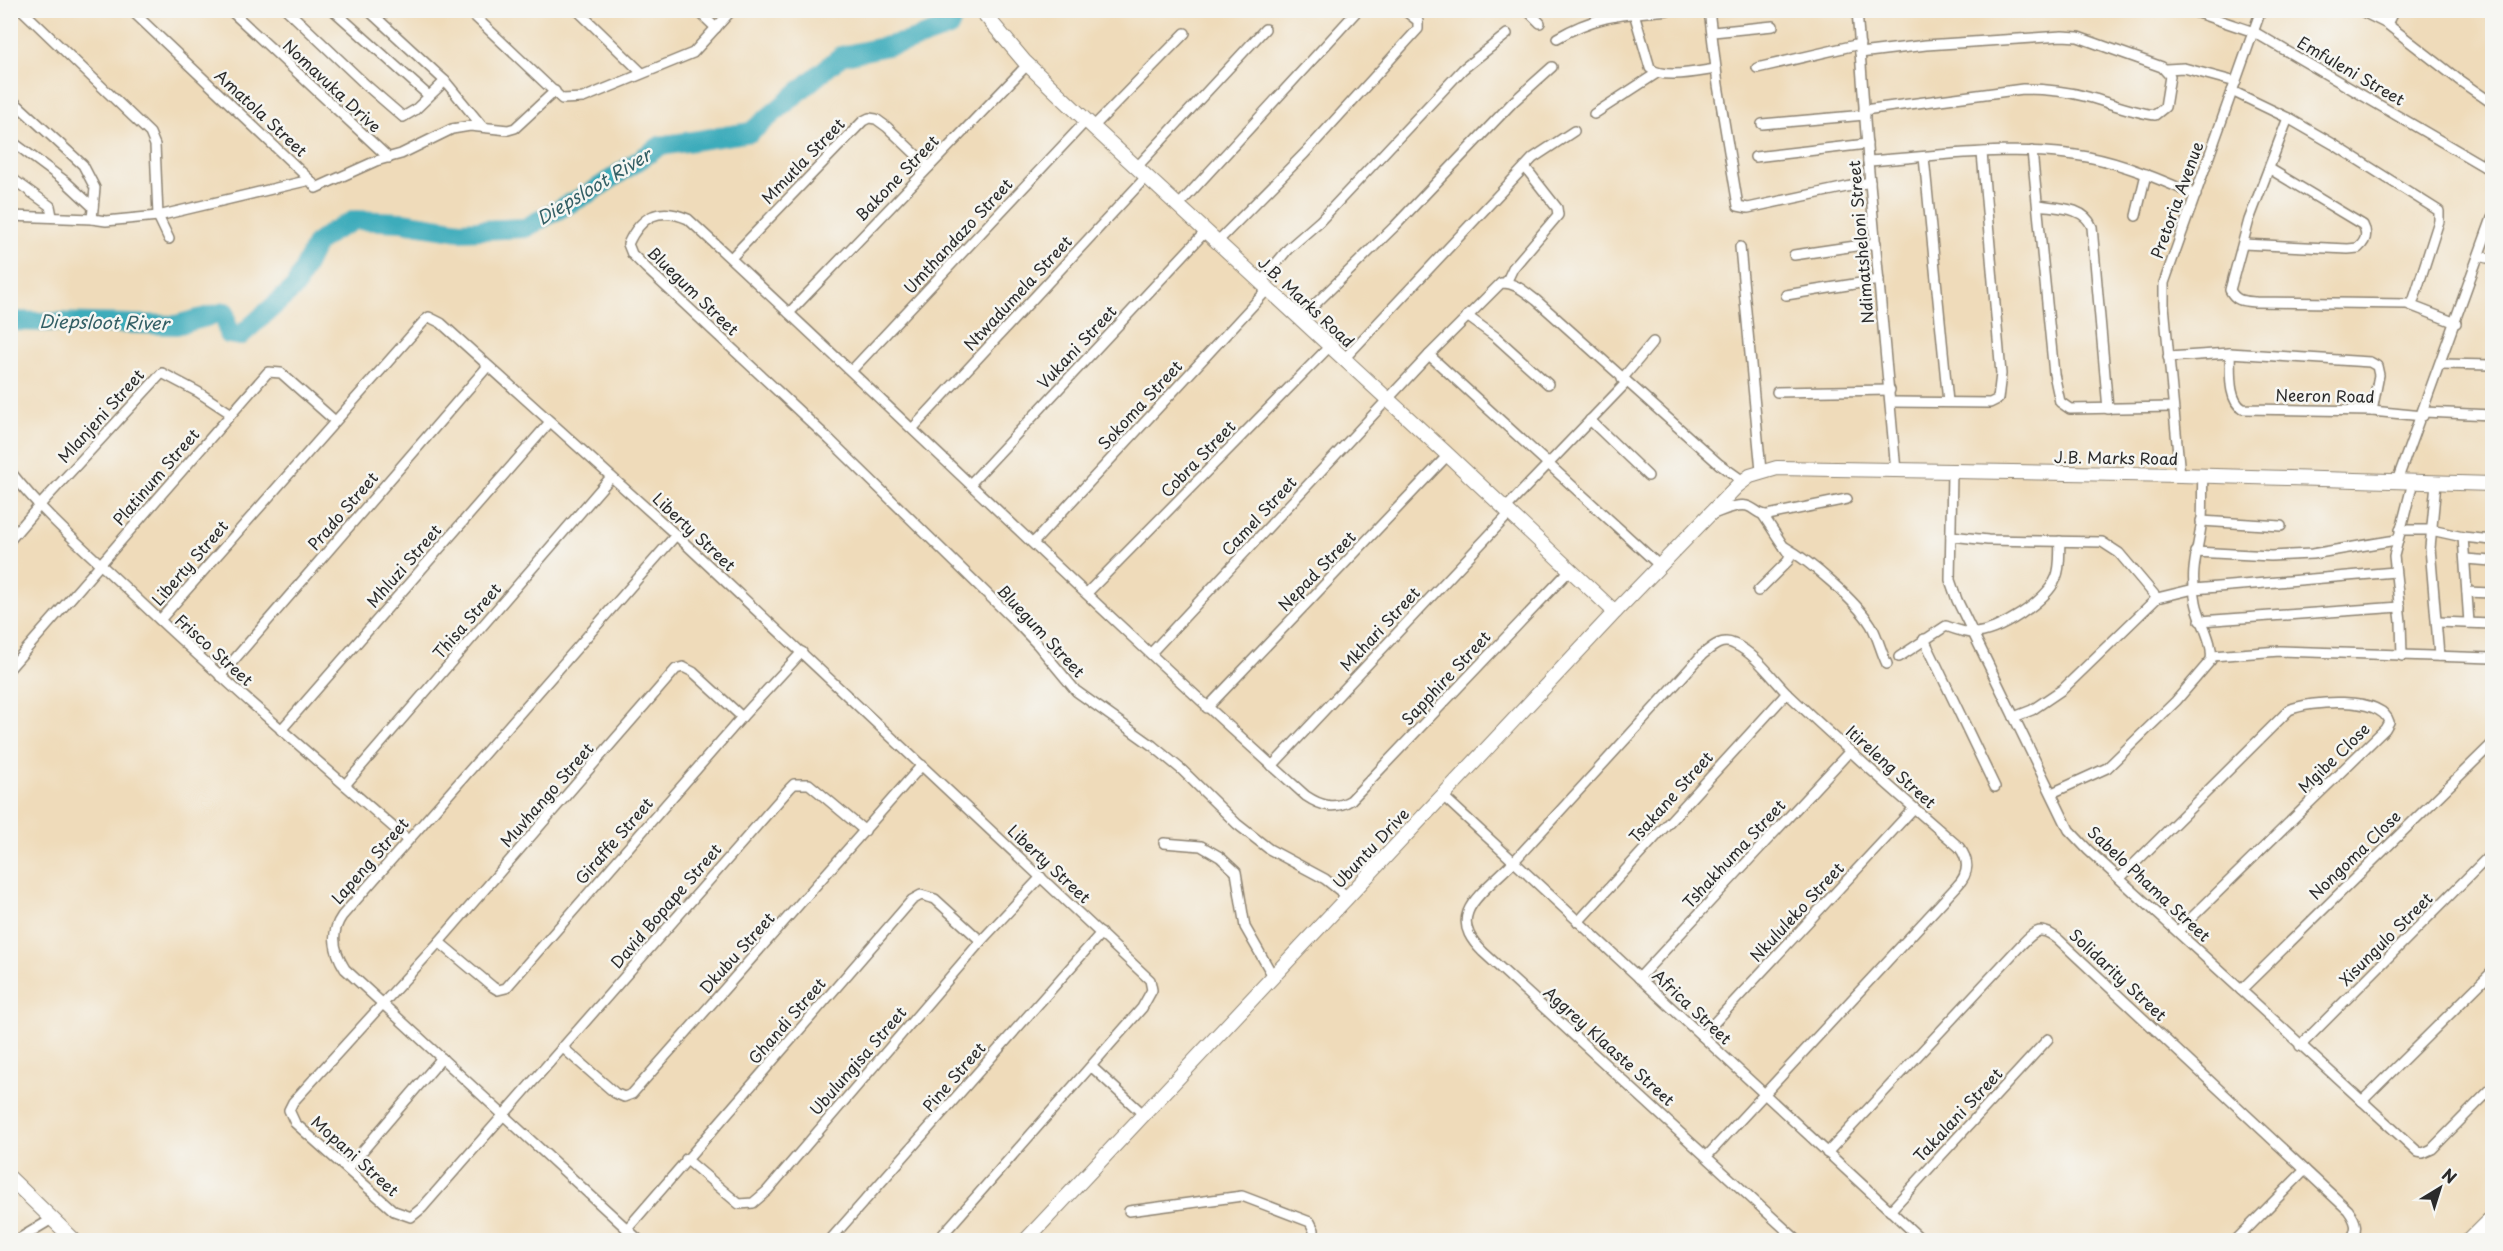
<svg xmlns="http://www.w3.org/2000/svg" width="2503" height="1251" viewBox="0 0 2503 1251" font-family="'Playpen Sans',sans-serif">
<rect width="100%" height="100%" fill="#f6f6f2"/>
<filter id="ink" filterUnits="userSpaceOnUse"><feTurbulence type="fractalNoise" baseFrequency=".0167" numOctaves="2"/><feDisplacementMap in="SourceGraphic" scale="12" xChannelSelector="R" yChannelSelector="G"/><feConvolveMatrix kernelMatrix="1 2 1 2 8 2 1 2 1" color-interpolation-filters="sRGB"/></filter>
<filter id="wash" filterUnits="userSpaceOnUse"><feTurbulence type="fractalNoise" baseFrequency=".008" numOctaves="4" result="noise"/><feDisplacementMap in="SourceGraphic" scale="24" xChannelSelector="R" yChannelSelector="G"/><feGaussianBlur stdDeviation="1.35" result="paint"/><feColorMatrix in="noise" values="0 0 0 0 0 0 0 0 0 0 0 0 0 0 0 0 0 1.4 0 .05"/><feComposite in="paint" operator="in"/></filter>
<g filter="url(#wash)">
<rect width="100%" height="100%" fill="#efdbba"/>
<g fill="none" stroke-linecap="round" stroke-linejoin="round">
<polyline stroke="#3eacbb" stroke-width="20" points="10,321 176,325 225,312 228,334 240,336 295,287 316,244 333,231 355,220 402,222 460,231 525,228 593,191 660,146 751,132 841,56 910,41 949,27 956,10"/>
</g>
</g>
<g filter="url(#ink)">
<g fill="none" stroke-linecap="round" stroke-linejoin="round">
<defs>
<g id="street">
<polyline points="22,10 150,133 155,145 158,216 169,239"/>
<polyline points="131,10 310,180 316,188 376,161 401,154 452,129 470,126 508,130 515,128 555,91"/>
<polyline points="230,10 389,158"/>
<polyline points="287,10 366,85 403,117 415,110 445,81"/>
<polyline points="333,10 429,96"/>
<polyline points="368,10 445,81 482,126"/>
<polyline points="468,10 562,99 583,98 693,53 732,10"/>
<polyline points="577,10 642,73"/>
<polyline points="697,10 716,28"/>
<polyline points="1527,10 1540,23"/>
<polyline points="1709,10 1718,85 1738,206 1748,208 1870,182"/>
<polyline points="1857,10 1868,161 1896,471"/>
<polyline points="2189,10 2254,32 2492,171"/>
<polyline points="2359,10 2387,24 2459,80 2492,103"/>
<path d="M1634 13 1650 68C1662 80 1700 71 1716 69"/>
<polyline points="2387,24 2394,10"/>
<polyline points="1713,32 1773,26"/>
<path d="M1557 38C1595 15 1625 14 1668 10"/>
<path d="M1860 53 1926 45 2062 36 2078 37 2162 67 2170 76 2165 107 2155 115C2132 112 2110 103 2088 97 2066 91 2045 89 2023 89L1864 110"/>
<polyline points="1757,68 1860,44"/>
<polyline points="2166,69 2184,68 2236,82"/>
<polyline points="2232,91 2288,118 2333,144 2439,211 2439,221 2412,305"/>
<polyline points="10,98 83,165 95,188 92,219 10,216"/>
<polyline points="1594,114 1657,73"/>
<path d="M2288 118 2249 220 2230 290C2236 302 2244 301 2256 302L2407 304 2456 323"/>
<polyline points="1762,124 1865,115"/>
<polyline points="1093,127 1185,33"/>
<polyline points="10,140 65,181 93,207"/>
<polyline points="2032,151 2054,374 2060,402 2070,409 2172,407"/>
<polyline points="1755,157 1867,144"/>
<polyline points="1924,157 1948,402"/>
<path d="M1868 161C1940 156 2016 144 2088 157 2125 164 2161 180 2196 195"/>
<polyline points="2485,167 2492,145"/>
<polyline points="1136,168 1265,29"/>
<polyline points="10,177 50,206 52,216"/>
<path d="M2038 205C2056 208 2084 206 2092 227L2108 409"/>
<polyline points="1178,206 1358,10"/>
<polyline points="2136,216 2146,174"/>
<polyline points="92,219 106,221 158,216 310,180"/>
<polyline points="1217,242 1305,153 1418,29 1418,21 1404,10"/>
<path d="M2243 244 2348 249 2358 248C2366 241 2368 234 2363 225L2270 169"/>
<polyline points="1740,247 1761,471"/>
<polyline points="1794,255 1876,243"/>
<polyline points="2479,256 2492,259"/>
<polyline points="731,258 863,121 869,118 876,119 887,127 929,167"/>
<polyline points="1261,282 1288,249 1320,221 1463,69 1507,34"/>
<polyline points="1506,283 1513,268 1558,215 1557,208 1525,167"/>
<polyline points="1786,295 1879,280"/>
<polyline points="789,313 1028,64"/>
<polyline points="1467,316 1496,337 1548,384"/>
<polyline points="1300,319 1394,227 1513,102 1552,67"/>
<path d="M2230 353C2231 369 2227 400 2243 409L2372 411 2423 416"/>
<polyline points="1429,355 1660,566"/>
<polyline points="2168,357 2230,353 2370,362 2377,366 2379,375 2372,411"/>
<polyline points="1344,359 1533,158 1574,131"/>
<polyline points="2441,364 2492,365"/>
<polyline points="851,371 1086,121"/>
<polyline points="1622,379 1653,342"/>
<polyline points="1777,392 1890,390"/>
<polyline points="1891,402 1990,403 1998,399 2001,374 1982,153"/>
<polyline points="2424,412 2492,415"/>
<polyline points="1590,420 1648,476"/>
<polyline points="913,428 1146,177"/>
<path d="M10 471C45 516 88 552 129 591 219 677 314 758 408 840"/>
<polyline points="1952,472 1950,580 1957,600 2069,830 2088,850 2418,1152 2423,1153 2432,1149 2492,1088"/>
<polyline points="2180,475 2164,305 2164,283 2261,10"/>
<polyline points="2397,481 2492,218"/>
<polyline points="971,483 1206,231"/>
<polyline points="2436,483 2430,548 2439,656"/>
<polyline points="1505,509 1626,383"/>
<path d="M1710 515C1720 512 1737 503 1747 506 1755 508 1759 516 1768 515L1847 499"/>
<polyline points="2201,521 2281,526"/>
<polyline points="2400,530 2431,530 2463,537 2492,540"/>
<polyline points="1951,536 1988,540 2102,542 2119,553 2157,598"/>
<polyline points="2463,537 2469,623"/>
<polyline points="10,540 39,506 162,373 198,392 230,413"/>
<polyline points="1034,542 1268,289"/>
<path d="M1785 547C1811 562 1855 600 1871 625 1878 637 1881 652 1887 664"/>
<polyline points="2195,552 2271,556 2312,554 2396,540"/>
<polyline points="2465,559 2492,561"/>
<polyline points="1758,591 1788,561 1790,556 1763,515"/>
<polyline points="2467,592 2492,593"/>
<polyline points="1087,593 1330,346"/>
<polyline points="160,620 425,320 429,317 441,323 676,535 1150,980 1152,990 1142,1008 938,1240"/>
<polyline points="2200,621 2400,607"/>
<polyline points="2438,622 2492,624"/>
<polyline points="1924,639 1995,787"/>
<path d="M1151 653 1429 355 1501 283C1515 282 1525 292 1536 300L1719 464 1743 481"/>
<polyline points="2212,656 2280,651 2492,658"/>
<polyline points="2402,656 2401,622 2394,556 2413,482"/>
<path d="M1899 657 1946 626C1954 629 1965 633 1973 633 1998 633 2047 601 2056 578 2061 567 2059 553 2060 541"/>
<polyline points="10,668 268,372 281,373 335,421"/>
<polyline points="220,676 488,366"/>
<polyline points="1207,708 1448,455"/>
<polyline points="742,717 693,672 683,667 676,669 439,942 293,1102 289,1110 295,1123 394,1211 411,1217 422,1208 790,788 794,784 809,784 865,831"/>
<polyline points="2014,717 2032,710 2063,689 2157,598 2194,589 2395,572"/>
<polyline points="281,730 550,422"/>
<polyline points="1272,766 1510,513"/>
<polyline points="345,785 611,477"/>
<path d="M2052 793 2107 768 2176 701 2211 660C2214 642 2199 620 2196 602 2189 568 2199 550 2202 518 2203 505 2202 490 2203 476"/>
<polyline points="1443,796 1922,1240"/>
<polyline points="1164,843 1201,846 1220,857 1236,872 1245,927 1273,976"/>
<path d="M2120 878 2289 710C2309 701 2381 695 2389 722L2385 729 2178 931"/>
<path d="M1348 897 1325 879 1269 849 1237 824 1182 770 1153 746 1076 691 1037 644 1016 622 830 440 646 268 632 254 628 244C641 216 659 206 688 219 895 410 1096 608 1306 796 1321 806 1335 810 1351 800L1570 570"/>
<polyline points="1578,922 1787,693"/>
<polyline points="439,942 493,987 498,990 506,988 742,717 802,652"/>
<polyline points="1639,978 1850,751"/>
<polyline points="2241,990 2492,744"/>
<polyline points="1702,1036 1914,808"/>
<polyline points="2300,1046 2492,853"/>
<polyline points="562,1047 615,1093 624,1097 632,1094 922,765"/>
<polyline points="1092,1067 1143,1114"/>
<polyline points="2362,1101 2492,972"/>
<path d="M1827 1153 2020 946C2035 931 2040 924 2059 940L2348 1210C2356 1221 2359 1229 2350 1240"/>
<path d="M1707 1156 1957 886C1969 874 1970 861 1959 847 1901 797 1843 746 1788 694 1772 678 1755 653 1734 644 1721 638 1712 647 1702 655 1641 723 1579 790 1517 858 1505 872 1474 895 1468 912 1462 928 1472 941 1483 952L1797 1240"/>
<polyline points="686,1159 739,1204 753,1203 767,1191 981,941 1041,877"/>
<polyline points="348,1168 442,1058"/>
<polyline points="1129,1211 1242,1196 1310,1222 1314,1230 1314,1240"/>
<polyline points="1890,1211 2048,1039"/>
<polyline points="627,1229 912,900 921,895 935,899 981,941"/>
<polyline points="17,1240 52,1219"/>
<path d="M639 1240 345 969C334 952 330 933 342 916L676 535"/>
<polyline points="830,1240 1101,933"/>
<polyline points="2236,1240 2305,1170"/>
</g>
<g id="secondary">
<polyline points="981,10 1024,61 1093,127 1448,455 1615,612"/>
<polyline points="10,1178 74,1240"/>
<polyline points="1026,1240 1615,612 1737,486 1750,476 1777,468 2180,475 2492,484"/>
<polyline points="2469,1240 2492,1217"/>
</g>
</defs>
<use href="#street" stroke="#8d8372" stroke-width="12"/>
<use href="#secondary" stroke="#8d8372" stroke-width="16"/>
<use href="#street" stroke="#fff" stroke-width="9"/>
<use href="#secondary" stroke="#fff" stroke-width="14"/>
</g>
</g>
<g text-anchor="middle" stroke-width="5" stroke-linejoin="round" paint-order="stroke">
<g font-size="16" fill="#2b2b2b" stroke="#f6f6f2">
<text transform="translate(2351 71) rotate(30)" y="6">Emfuleni Street</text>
<text transform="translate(332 86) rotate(43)" y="6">Nomavuka Drive</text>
<text transform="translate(261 113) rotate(43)" y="6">Amatola Street</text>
<text transform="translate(803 161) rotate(-46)" y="6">Mmutla Street</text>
<text transform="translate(897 178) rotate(-46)" y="6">Bakone Street</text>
<text transform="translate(2177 200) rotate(-70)" y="6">Pretoria Avenue</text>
<text transform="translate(958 236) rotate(-47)" y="6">Umthandazo Street</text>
<text transform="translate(1861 242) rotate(-95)" y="6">Ndimatsheloni Street</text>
<text transform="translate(693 291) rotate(44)" y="6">Bluegum Street</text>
<text transform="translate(1018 293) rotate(-47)" y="6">Ntwadumela Street</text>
<text transform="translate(1306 302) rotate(43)" y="6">J.B. Marks Road</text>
<text transform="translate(1077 347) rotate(-47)" y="6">Vukani Street</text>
<text transform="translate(2325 396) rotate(1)" y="6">Neeron Road</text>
<text transform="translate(1140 405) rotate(-47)" y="6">Sokoma Street</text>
<text transform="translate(101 416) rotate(-48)" y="6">Mlanjeni Street</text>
<text transform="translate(2116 458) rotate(1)" y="6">J.B. Marks Road</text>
<text transform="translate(1198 459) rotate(-46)" y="6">Cobra Street</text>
<text transform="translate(156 477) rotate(-49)" y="6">Platinum Street</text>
<text transform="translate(343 511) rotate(-49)" y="6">Prado Street</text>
<text transform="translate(1259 516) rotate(-47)" y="6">Camel Street</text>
<text transform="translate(694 532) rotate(43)" y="6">Liberty Street</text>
<text transform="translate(190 563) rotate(-49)" y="6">Liberty Street</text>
<text transform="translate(404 566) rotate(-49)" y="6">Mhluzi Street</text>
<text transform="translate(1317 571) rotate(-46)" y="6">Nepad Street</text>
<text transform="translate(467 621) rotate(-49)" y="6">Thisa Street</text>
<text transform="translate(1380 629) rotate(-47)" y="6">Mkhari Street</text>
<text transform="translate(1041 631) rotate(47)" y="6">Bluegum Street</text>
<text transform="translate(214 650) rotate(42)" y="6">Frisco Street</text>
<text transform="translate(1446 678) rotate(-47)" y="6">Sapphire Street</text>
<text transform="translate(2334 758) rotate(-44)" y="6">Mgibe Close</text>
<text transform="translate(1891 767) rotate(42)" y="6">Itireleng Street</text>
<text transform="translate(547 795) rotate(-49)" y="6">Muvhango Street</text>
<text transform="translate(1671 797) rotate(-48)" y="6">Tsakane Street</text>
<text transform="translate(614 841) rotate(-49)" y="6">Giraffe Street</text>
<text transform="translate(1371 848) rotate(-47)" y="6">Ubuntu Drive</text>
<text transform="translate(1734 854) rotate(-47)" y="6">Tshakhuma Street</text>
<text transform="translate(2355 855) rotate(-44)" y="6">Nongoma Close</text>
<text transform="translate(370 861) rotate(-49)" y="6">Lapeng Street</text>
<text transform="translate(1049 864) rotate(43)" y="6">Liberty Street</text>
<text transform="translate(2149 884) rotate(43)" y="6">Sabelo Phama Street</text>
<text transform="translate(666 906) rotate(-49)" y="6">David Bopape Street</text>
<text transform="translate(1797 912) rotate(-47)" y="6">Nkululeko Street</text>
<text transform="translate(2386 939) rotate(-45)" y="6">Xisungulo Street</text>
<text transform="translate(737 953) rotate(-48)" y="6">Dkubu Street</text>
<text transform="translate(2118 975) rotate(43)" y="6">Solidarity Street</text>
<text transform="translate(1692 1007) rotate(43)" y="6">Africa Street</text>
<text transform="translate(787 1021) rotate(-49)" y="6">Ghandi Street</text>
<text transform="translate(1609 1046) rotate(42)" y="6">Aggrey Klaaste Street</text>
<text transform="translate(858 1061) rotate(-49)" y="6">Ubulungisa Street</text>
<text transform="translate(954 1077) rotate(-49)" y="6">Pine Street</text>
<text transform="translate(1958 1115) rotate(-47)" y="6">Takalani Street</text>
<text transform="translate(355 1156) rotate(42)" y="6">Mopani Street</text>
</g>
<g font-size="18" font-style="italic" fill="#335f65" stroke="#f6f6f2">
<text transform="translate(594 187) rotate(-31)" y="6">Diepsloot River</text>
<text transform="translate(104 323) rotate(1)" y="6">Diepsloot River</text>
</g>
</g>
<rect width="2503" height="1251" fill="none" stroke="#f6f6f2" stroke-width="36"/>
<g transform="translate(2440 1188) rotate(38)" stroke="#f6f6f2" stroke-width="4.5" paint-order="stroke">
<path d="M0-4.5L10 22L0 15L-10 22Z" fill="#2b2b2b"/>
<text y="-9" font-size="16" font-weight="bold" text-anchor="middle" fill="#2b2b2b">N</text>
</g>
</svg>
